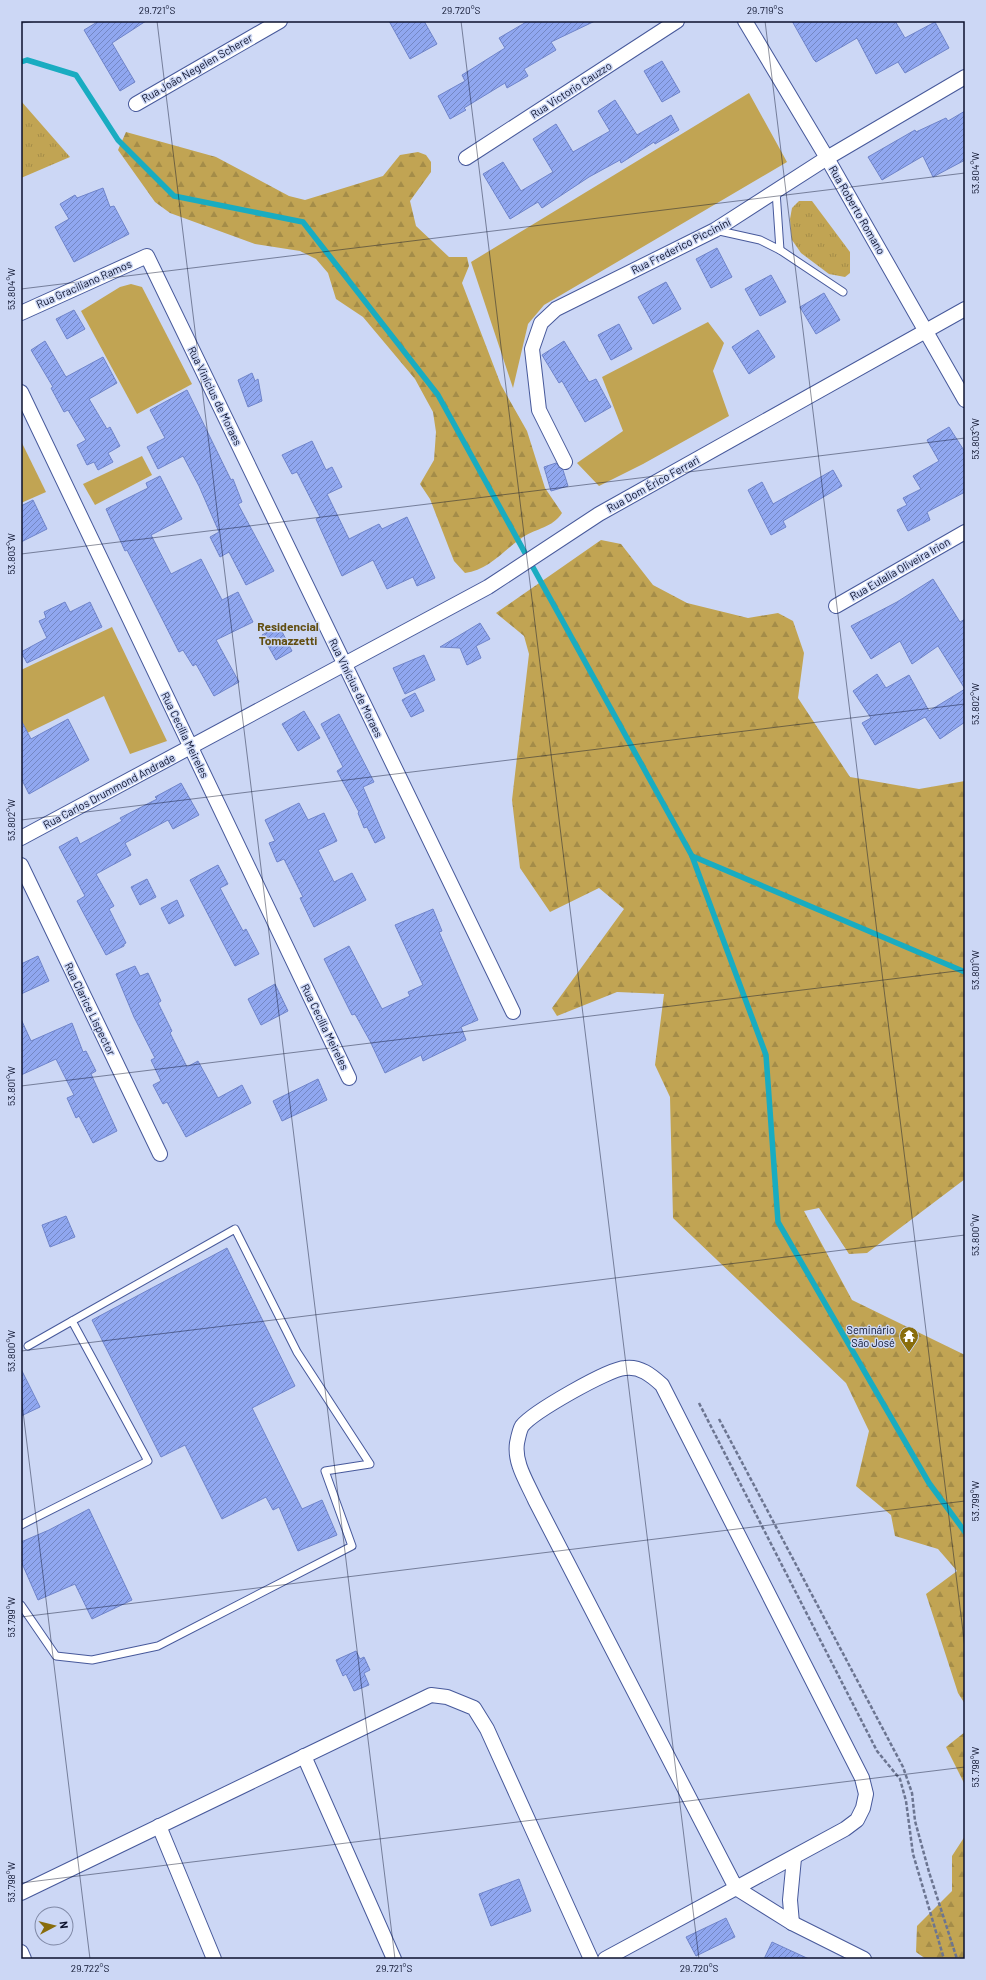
<svg xmlns="http://www.w3.org/2000/svg" width="986" height="1980" viewBox="0 0 986 1980" font-family="Barlow,sans-serif">
<defs>
<pattern id="forest-firs" width="22" height="20" patternUnits="userSpaceOnUse"><rect width="22" height="20" fill="#c1a453"/><path d="M5 1l3.5 6h-7zM16 11l3.5 6h-7z" fill="#a48c48"/></pattern>
<pattern id="park-tufts" width="24" height="20" patternUnits="userSpaceOnUse"><rect width="24" height="20" fill="#c1a453"/><path d="M3 7l-1-3M5 7V3M7 7l1-3M15 17l-1-3M17 17v-4M19 17l1-3" fill="none" stroke="#a48c48"/></pattern>
<pattern id="building-hatch" width="6" height="6" patternUnits="userSpaceOnUse"><rect width="6" height="6" fill="#90a7f0"/><path d="M-1 1l2-2M0 6l6-6M5 7l2-2" fill="none" stroke="#7487c3"/></pattern>
</defs>
<rect width="100%" height="100%" fill="#ccd7f5"/>
<g fill="#c1a453">
<polygon points="749,93 787,162 544,305 528,324 513,388 471,262"/>
<polygon points="131,284 142,287 192,384 137,414 81,311 120,287"/>
<polygon points="708,322 724,343 713,371 729,416 643,464 599,486 577,463 623,431 602,377"/>
<polygon points="21,441 46,492 21,503"/>
<polygon points="142,456 152,475 95,505 83,484"/>
<polygon points="112,627 167,741 130,754 104,696 21,736 21,670"/>
</g>
<g fill="url(#forest-firs)">
<path d="M126 132 216 157 289 196 305 200 383 176 400 155 418 152 426 155 431 162V172L410 201 416 226 449 257H467L469 266 462 283 501 385 527 431 545 488 562 513C552 528 537 528 523 537 505 549 488 571 465 573L454 561 430 499 420 484 434 460 436 432 433 412 415 379 363 317 336 299 328 273 316 259 300 251 255 244 170 213 155 202 118 150Z"/>
<polygon points="601,540 621,544 653,585 687,603 748,618 778,613 793,621 804,653 798,698 850,777 919,789 965,781 965,1179 867,1253 849,1254 819,1208 804,1211 852,1300 965,1355 965,1704 958,1693 926,1594 957,1571 938,1549 895,1536 891,1515 856,1486 869,1431 846,1383 673,1218 670,1097 655,1065 664,994 617,992 557,1016 552,1008 624,909 599,888 550,912 520,868 512,800 529,654 524,636 496,613"/>
<polygon points="965,1732 965,1785 946,1747"/>
<polygon points="965,1836 965,1959 926,1959 916,1952 917,1926 952,1891 952,1856"/>
</g>
<g fill="url(#park-tufts)">
<polygon points="21,101 70,157 21,178"/>
<polygon points="799,201 812,201 850,252 850,273 845,277 829,274 801,253 792,240 790,219 792,208"/>
</g>
<g fill="none" stroke-linecap="round" stroke-linejoin="round">
<g stroke="#19acc1" stroke-width="5.5">
<polyline points="21,62 27,60 76,75 118,140 174,196 303,222 438,395 692,856 766,1055 778,1222 929,1483 965,1532"/>
<polyline points="692,856 965,972"/>
</g>
</g>
<g fill="url(#building-hatch)" stroke="#6f84ca">
<polygon points="99,21 146,21 112,43 135,82 120,91 84,30"/>
<polygon points="389,21 424,21 437,44 410,59"/>
<polygon points="528,21 595,21 551,42 556,50 524,69 528,76 507,88 505,83 464,108 466,110 450,119 438,96 465,81 462,75 505,48 499,38"/>
<polygon points="792,21 895,21 905,38 935,22 949,48 905,73 898,62 876,74 857,38 816,62 814,60"/>
<polygon points="662,61 680,92 662,102 644,71"/>
<polygon points="615,100 637,135 671,115 679,130 655,144 654,142 621,163 620,160 589,177 542,208 538,202 510,219 483,174 503,162 521,191 553,172 533,139 556,124 573,152 610,131 598,111"/>
<polygon points="965,111 965,160 933,177 923,156 882,180 868,157 915,130 916,132 946,118 948,121"/>
<polygon points="103,188 110,207 114,206 129,234 74,262 55,227 69,219 60,204 75,195 77,198"/>
<polygon points="717,248 732,277 711,288 696,259"/>
<polygon points="771,275 786,302 760,316 745,289"/>
<polygon points="666,282 681,309 653,324 638,297"/>
<polygon points="824,293 840,320 816,334 800,307"/>
<polygon points="74,310 85,329 67,339 56,319"/>
<polygon points="619,324 632,349 611,360 598,335"/>
<polygon points="758,330 775,357 749,374 732,347"/>
<polygon points="45,341 66,377 103,357 117,383 89,399 107,429 110,427 120,446 108,453 113,462 98,470 94,462 87,465 77,445 86,440 68,410 64,412 51,388 53,387 31,350"/>
<polygon points="564,341 589,382 596,379 611,407 585,422 562,381 559,383 542,355"/>
<polygon points="252,373 255,381 258,379 262,401 248,407 238,380"/>
<polygon points="187,390 231,480 233,479 242,502 238,504 274,571 246,585 229,552 220,557 210,537 219,532 199,486 183,456 158,469 147,447 165,438 150,410"/>
<polygon points="949,427 965,452 965,492 927,512 930,520 908,531 897,510 907,505 903,498 921,489 913,476 939,461 927,440"/>
<polygon points="312,441 326,470 332,467 342,487 327,494 349,539 379,524 382,529 407,517 435,578 417,586 413,577 387,589 373,560 342,576 316,519 320,517 297,472 292,474 282,455"/>
<polygon points="556,463 563,470 568,486 551,491 544,467"/>
<polygon points="833,470 842,486 783,521 786,527 771,535 748,490 762,482 773,504"/>
<polygon points="160,476 182,519 151,535 171,574 201,559 222,600 238,592 253,622 216,640 239,682 214,696 196,664 193,666 183,650 179,652 127,550 125,551 106,509 148,488 146,483"/>
<polygon points="33,500 47,529 21,542 21,506"/>
<polygon points="933,579 960,622 965,619 965,722 940,739 925,717 875,745 862,723 871,718 853,691 877,674 886,688 909,675 929,711 965,689 938,646 912,664 900,641 871,659 851,626 897,602"/>
<polygon points="65,602 70,612 90,602 102,627 27,663 21,652 47,638 39,621 46,618 44,612"/>
<polygon points="480,623 490,639 476,646 481,658 467,665 460,648 440,647"/>
<polygon points="279,626 292,651 276,660 262,635"/>
<polygon points="424,655 435,680 405,694 393,668"/>
<polygon points="415,693 424,711 411,717 402,700"/>
<polygon points="304,711 320,738 298,751 282,724"/>
<polygon points="339,714 374,782 363,787 385,838 375,843 367,827 364,828 358,813 359,812 337,771 343,767 321,724"/>
<polygon points="68,719 89,760 29,794 21,778 21,720 31,739"/>
<polygon points="181,783 199,815 173,829 168,820 125,843 131,855 96,874 114,906 109,909 126,943 124,944 124,946 106,955 77,901 85,896 59,847 77,837 80,844 122,821 120,818 157,799 155,797"/>
<polygon points="299,803 308,820 324,813 337,841 318,850 334,882 352,873 366,900 314,927 300,898 303,897 284,859 277,862 269,843 275,841 265,820"/>
<polygon points="218,865 228,884 220,888 243,931 246,929 259,954 235,966 190,880"/>
<polygon points="147,879 156,897 140,905 131,887"/>
<polygon points="177,900 184,916 169,924 161,908"/>
<polygon points="433,909 442,931 439,932 478,1020 461,1027 466,1040 423,1061 421,1055 385,1073 370,1041 355,1014 352,1015 324,959 349,946 382,1009 410,996 408,992 423,985 395,925"/>
<polygon points="38,956 49,981 21,994 21,964"/>
<polygon points="135,966 140,976 148,973 161,1001 158,1003 172,1031 170,1033 187,1067 198,1061 218,1098 242,1085 251,1103 186,1137 167,1102 163,1104 153,1085 161,1081 151,1060 155,1058 134,1017 116,974"/>
<polygon points="275,984 288,1011 261,1025 248,999"/>
<polygon points="21,1019 31,1041 72,1023 83,1052 86,1051 96,1071 91,1074 117,1131 93,1143 79,1116 76,1118 67,1098 74,1095 56,1059 21,1075"/>
<polygon points="318,1079 327,1100 282,1121 273,1101"/>
<polygon points="66,1216 75,1237 50,1247 42,1225"/>
<polygon points="227,1248 295,1386 252,1408 302,1509 322,1500 337,1535 298,1551 279,1507 273,1510 266,1497 222,1519 185,1445 161,1457 92,1320"/>
<polygon points="21,1369 40,1407 21,1416"/>
<polygon points="89,1509 132,1600 92,1619 75,1584 38,1600 21,1561 21,1542 49,1530"/>
<polygon points="356,1651 360,1659 364,1657 370,1670 364,1673 369,1685 354,1691 346,1674 343,1676 336,1660"/>
<polygon points="519,1879 531,1911 491,1926 479,1894"/>
<polygon points="726,1918 735,1937 696,1956 686,1937"/>
<polygon points="772,1942 809,1959 764,1959"/>
</g>
<g fill="none" stroke-linecap="round" stroke-linejoin="round">
<defs>
<g id="service">
<polyline points="715,230 760,240 780,250 776,191"/>
<polyline points="780,250 843,292"/>
<polyline points="21,1525 148,1461 72,1321 28,1346"/>
<polyline points="21,1605 56,1656 92,1660 158,1646 352,1546 325,1471 370,1464 297,1352 235,1229 72,1321"/>
</g>
<g id="minor">
<polyline points="745,21 827,158 965,400"/>
<polyline points="136,104 280,21"/>
<polyline points="466,158 677,21"/>
<polyline points="21,313 147,256 513,1012"/>
<polyline points="21,392 349,1078"/>
<polyline points="565,462 539,410 532,349 541,323 556,309 715,230 827,158 965,77"/>
<polyline points="836,606 965,532"/>
<polyline points="21,838 488,587 599,514 965,309"/>
<polyline points="21,865 160,1154"/>
<polyline points="304,1756 394,1959"/>
<polyline points="159,1826 214,1959"/>
<polyline points="21,1893 431,1695 447,1697 474,1708 487,1729 591,1959"/>
<polyline points="792,1923 790,1900 794,1858"/>
<polyline points="21,1952 24,1959"/>
<path d="M605 1959 845 1829 857 1820 863 1808 866 1794 862 1778 662 1385C651 1375 640 1366 625 1368 608 1369 533 1412 522 1426 520 1429 518 1438 517 1443 514 1463 527 1482 535 1500L736 1888 792 1923 864 1959"/>
</g>
</defs>
<use href="#service" stroke="#47599b" stroke-width="9"/>
<use href="#minor" stroke="#47599b" stroke-width="16"/>
<g stroke="#6c7591" stroke-width="2.5" stroke-dasharray="4 2" stroke-linecap="butt">
<polyline points="699,1403 877,1751 900,1779 906,1801 913,1854 944,1959"/>
<polyline points="719,1419 903,1767 912,1793 915,1821 929,1872 957,1959"/>
</g>
<use href="#service" stroke="#fff" stroke-width="7"/>
<use href="#minor" stroke="#fff" stroke-width="14"/>
</g>
<path fill="none" stroke="#0b112c" stroke-width="1" stroke-opacity="0.45" d="M157 21 395 1959M461 21 699 1959M765 21 965 1648M21 23 38 21M21 289 965 173M21 554 965 438M21 820 965 704M21 1086 965 970M21 1351 965 1235M21 1395 90 1959M21 1617 965 1501M21 1883 965 1767"/>
<defs>
<symbol id="temple-pin" viewBox="-11 -11 22 30"><path d="M0 17L-7.5 6A9.5 9.5 0 1 1 7.5 6Z" fill="#896d0c" stroke="#ccd7f5"/><path d="M0-6L5-2H3V0L6.5 2.5H4V6H1.5V3h-3V6H-4V2.5H-6.5L-3 0V-2H-5Z" fill="#fff"/></symbol>
</defs>
<g fill-rule="evenodd">
<use href="#temple-pin" x="898" y="1325" width="22" height="30"/>
</g>
<g text-anchor="middle" stroke-width="3" stroke-linejoin="round" paint-order="stroke">
<g font-size="11" fill="#0b112c" stroke="#ccd7f5">
<text transform="translate(197 68) rotate(-30)" y="4">Rua João Negelen Scherer</text>
<text transform="translate(571 90) rotate(-33)" y="4">Rua Victorio Cauzzo</text>
<text transform="translate(857 210) rotate(60)" y="4">Rua Roberto Romano</text>
<text transform="translate(681 246) rotate(-27)" y="4">Rua Frederico Piccinini</text>
<text transform="translate(84 284) rotate(-24)" y="4">Rua Graciliano Ramos</text>
<text transform="translate(215 396) rotate(64)" y="4">Rua Vinícius de Moraes</text>
<text transform="translate(653 484) rotate(-29)" y="4">Rua Dom Érico Ferrari</text>
<text transform="translate(900 569) rotate(-30)" y="4">Rua Eulalia Oliveira Irion</text>
<text transform="translate(356 688) rotate(64)" y="4">Rua Vinícius de Moraes</text>
<text transform="translate(185 735) rotate(64)" y="4">Rua Cecília Meireles</text>
<text transform="translate(109 791) rotate(-28)" y="4">Rua Carlos Drummond Andrade</text>
<text transform="translate(90 1009) rotate(64)" y="4">Rua Clarice Lispector</text>
<text transform="translate(325 1027) rotate(64)" y="4">Rua Cecília Meireles</text>
</g>
<g font-size="11" fill="#0b112c" stroke="#ccd7f5" text-anchor="end">
<text x="895" y="1334">Seminário<tspan x="895" dy="13">São José</tspan></text>
</g>
<g font-size="12" font-weight="bold" fill="#624f12" stroke="#ccd7f5">
<text x="288" y="631">Residencial<tspan x="288" dy="14">Tomazzetti</tspan></text>
</g>
</g>
<rect width="986" height="1980" fill="none" stroke="#ccd7f5" stroke-width="44"/>
<g transform="translate(54 1926) rotate(83)"><circle r="19" fill="#ccd7f5" stroke="#7f88a5"/>
<path d="M0-3L7 15L0 10L-7 15Z" fill="#896d0c"/>
<text y="-6" font-size="11" font-weight="bold" text-anchor="middle" fill="#0b112c">N</text>
</g>
<rect x="22" y="22" width="942" height="1936" fill="none" stroke="#0b112c" stroke-width="1.5"/>
<g font-size="10" text-anchor="middle" fill="#0b112c">
<text x="157" y="14">29.721°S</text>
<text x="461" y="14">29.720°S</text>
<text x="765" y="14">29.719°S</text>
<text transform="translate(975 173) rotate(-90)" y="4">53.804°W</text>
<text transform="translate(11 289) rotate(-90)" y="4">53.804°W</text>
<text transform="translate(975 439) rotate(-90)" y="4">53.803°W</text>
<text transform="translate(11 554) rotate(-90)" y="4">53.803°W</text>
<text transform="translate(975 704) rotate(-90)" y="4">53.802°W</text>
<text transform="translate(11 820) rotate(-90)" y="4">53.802°W</text>
<text transform="translate(975 970) rotate(-90)" y="4">53.801°W</text>
<text transform="translate(11 1086) rotate(-90)" y="4">53.801°W</text>
<text transform="translate(975 1235) rotate(-90)" y="4">53.800°W</text>
<text transform="translate(11 1351) rotate(-90)" y="4">53.800°W</text>
<text transform="translate(975 1501) rotate(-90)" y="4">53.799°W</text>
<text transform="translate(11 1617) rotate(-90)" y="4">53.799°W</text>
<text transform="translate(975 1767) rotate(-90)" y="4">53.798°W</text>
<text transform="translate(11 1882) rotate(-90)" y="4">53.798°W</text>
<text x="90" y="1972">29.722°S</text>
<text x="394" y="1972">29.721°S</text>
<text x="699" y="1972">29.720°S</text>
</g>
</svg>
